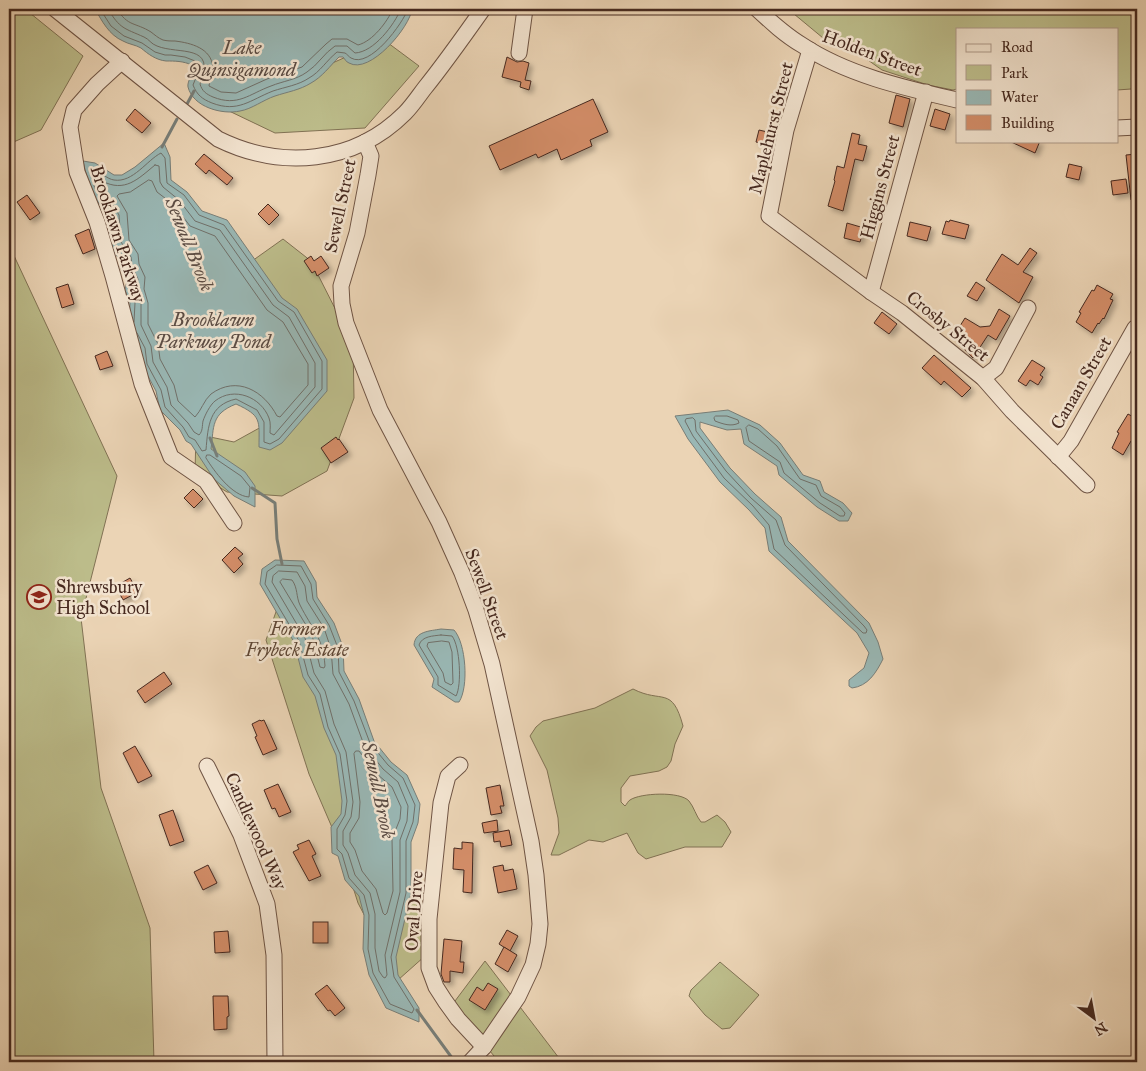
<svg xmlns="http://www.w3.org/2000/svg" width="1146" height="1071" viewBox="0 0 1146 1071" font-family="'IM FELL Great Primer',serif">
<defs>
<filter id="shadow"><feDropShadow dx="3.5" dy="3.5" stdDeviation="2.5" flood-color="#0004"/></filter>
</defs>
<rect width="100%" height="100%" fill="#ebd4b5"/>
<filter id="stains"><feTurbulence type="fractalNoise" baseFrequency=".004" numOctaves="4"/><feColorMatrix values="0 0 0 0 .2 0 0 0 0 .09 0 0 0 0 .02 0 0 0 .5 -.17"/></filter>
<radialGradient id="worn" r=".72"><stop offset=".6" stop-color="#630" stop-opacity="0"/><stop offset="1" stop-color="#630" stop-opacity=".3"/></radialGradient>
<g fill="#bcbc8a" stroke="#817254">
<polygon points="9,9 25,9 83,56 41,130 9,144"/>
<polygon points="788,9 1137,9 1137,85 1131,89 1117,90 1117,29 957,29 957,89 953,90 928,85 882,70 827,31 823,38"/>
<polygon points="384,40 419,66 365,128 275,133 227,110"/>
<polygon points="283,239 311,261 353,344 354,398 327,471 282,496 227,492 195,472 196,434 234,442 263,426 245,266"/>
<polygon points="9,245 117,476 81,618 101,788 150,928 154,1062 9,1062"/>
<polygon points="286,600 380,814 434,948 398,980 358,903 340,846 309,774 266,640 277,609"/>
<path d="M633 689C662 704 672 685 683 726L675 744 671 761 667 767 659 771 630 776 621 788V802L625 806C627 804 628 801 630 800 640 793 680 791 689 801 694 807 696 816 701 822H705L717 815 725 822 731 832 722 847H685L646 859 638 853 627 833 603 842 589 840 559 855H551L559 833 558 818 547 770 530 736 536 727 543 721 595 708Z"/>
<polygon points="485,961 562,1062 499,1062 452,1005"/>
<polygon points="720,962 759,995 730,1028 722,1029 705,1015 689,996 691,990"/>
</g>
<g fill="#99b7b4" stroke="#787e78">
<path d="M95 9H412C410 27 370 75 349 63 346 62 345 59 343 57H339C330 66 322 77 311 83 300 90 287 92 275 96 263 100 252 109 240 111 222 115 193 107 188 87 187 82 192 75 194 69L192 65C183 61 175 61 166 61 156 60 148 54 141 48 136 45 128 44 123 41 109 35 102 21 95 9Z"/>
<path d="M164 143 170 157 171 180 187 192 202 211 227 220 282 298 297 309 327 360V391L282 443 270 450 259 447C259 420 262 416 236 404 211 414 214 426 211 449L245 472 255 486V507L234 496 214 479 191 444 186 441 180 430 160 410 156 391 142 365 129 328 130 303 125 290 127 281 120 267 121 262 110 246 109 218 90 191 83 161 95 163 114 175H122L135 167Z"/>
<path d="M728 410 760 425 780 443 803 475 820 481 824 492 843 503 852 513 848 521H839L817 507 779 475 777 466 744 444 741 429 727 430 700 422V428L730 468 755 494 781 517 788 541 869 623 878 642 883 659C876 673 868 686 852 688L849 686V680L864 668 869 653 857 633 769 551 765 528 749 510 720 482 688 439 675 416Z"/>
<polygon points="275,560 304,561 316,582 317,597 334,623 343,647 344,671 359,699 374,741 391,762 407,775 420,804 418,823 411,842 411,893 396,957 398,975 419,1008 419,1022 386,1008 369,975 363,949 364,915 359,896 345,880 338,856 332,853 331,827 341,814 342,801 336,755 324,728 315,696 303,677 294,642 260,584 262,569"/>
<path d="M441 629 454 630C466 643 469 687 459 702H455L432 687 434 679 414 645C415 631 430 631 441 629Z"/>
</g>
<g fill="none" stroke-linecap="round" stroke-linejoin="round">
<g stroke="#70706a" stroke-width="1">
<path d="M100 9 111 26 124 36 142 43 155 52 165 55H171L185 57 195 61 199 70 193 85C197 95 202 99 212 103 238 113 250 100 273 91 285 87 299 85 309 78 320 72 327 60 337 52L345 53C347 54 349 57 351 58 370 69 403 23 408 9"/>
<path d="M108 9C120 29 124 28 144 37 149 39 151 44 157 46 179 55 217 43 200 84 202 91 206 94 213 97 238 107 249 94 271 86 283 81 296 80 307 72 318 65 324 53 335 46H347L355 53C374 52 394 25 401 9"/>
<path d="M117 9C128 27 135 22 151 32 155 35 158 38 163 40 167 41 171 41 175 41 191 43 211 48 213 67 213 74 209 80 209 86L221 92 236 93 267 79 302 67 326 44 332 39H347L358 45C373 41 387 22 393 9"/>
<path d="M155 165 159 166 160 182 163 187 179 200 195 221 220 230 273 305 289 317 315 363V387L274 435 270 433C270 429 271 423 269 418 261 397 234 386 215 401 210 405 205 415 203 421 202 426 203 431 199 435L194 432 188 423 171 405 167 387 153 362 151 346 141 325V302L136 289 138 279 132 266 131 257 121 242 119 215 100 184 102 181C125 193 138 179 155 165Z"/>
<path d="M149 180 152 181 157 192 174 205 190 226 215 236 267 310 283 322 308 364V385L280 417 277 416C264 391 237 375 211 394 204 400 201 411 195 417L178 401 174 385 160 359 158 344 148 324V303L144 289 145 277 139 264 138 254 129 240 127 213 117 196 119 194 130 192Z"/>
<path d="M134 322 135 303 130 290 131 280 125 267V260L115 244 113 217 95 189 90 170 94 168C100 172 107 179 114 180 133 183 147 160 161 153L165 158 167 183 184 195 199 215 224 225 278 301 294 312 322 361V389L279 439 270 444 264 442V422L257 410 236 399C209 405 208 426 206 450L202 451 195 440 189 437 183 427 165 407 161 390 147 364 145 348 137 333"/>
<path d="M716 416H727L738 420 739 423C731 427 723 424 715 421L714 418Z"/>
<polygon points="693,418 695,420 696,431 726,471 751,498 776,520 785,545 864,626 867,630 866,633 863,633 774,549 769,525 753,506 724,478 693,436 685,421 686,419"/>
<polygon points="749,425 758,429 777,446 800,479 816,485 821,496 840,507 845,513 844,516 840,516 820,503 784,473 780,462 749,441 746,428"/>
<path d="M207 455H210L241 476 250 487 249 497C232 496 214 471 206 458Z"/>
<polygon points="277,565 301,566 311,584 313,599 329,625 338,648 339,672 354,701 370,743 388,765 403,778 415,805 413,822 406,841 406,893 391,957 394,977 414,1009 412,1013 390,1004 373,973 368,949 369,915 364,895 349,878 342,854 337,849 337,829 345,815 347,801 340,754 328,727 320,694 308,675 299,641 265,584 267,572"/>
<polygon points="279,571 297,572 305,586 307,601 324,628 331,649 333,674 349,704 364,745 383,769 398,782 408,806 407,821 400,840 400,892 385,955 387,975 385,978 383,977 379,971 375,948 375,914 370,893 355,875 348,853 343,845 343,831 351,817 353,802 346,752 334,724 325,691 314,673 305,638 272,582 273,576"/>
<path d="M283 579 292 580C298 588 296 597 300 605 312 629 323 637 325 666L324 668 320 667 312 635 280 582Z"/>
<path d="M441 635 452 636C460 646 462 685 456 696L438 685V677L419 645C422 636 433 636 441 635Z"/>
<polygon points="442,641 449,642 452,652 453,683 451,685 445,682 443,673 427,646 428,643"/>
<polygon points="356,751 359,751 377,774 392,787 401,807 400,819 392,839 393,891 387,913 385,915 383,913 376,889 362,871 355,850 350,842 350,833 359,818 360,802 354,754"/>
</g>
<g stroke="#787e78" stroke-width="3">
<polyline points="187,104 194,91"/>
<polyline points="162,147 177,119"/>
<polyline points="210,438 217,456"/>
<polyline points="252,488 275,503 277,539 282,564"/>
<polyline points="417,1010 455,1062"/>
</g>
</g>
<g fill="#d38d68" stroke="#46291f" filter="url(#shadow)">
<polygon points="507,57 517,62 523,61 529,63 525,80 531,81 529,90 520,87 521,82 502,77"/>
<polygon points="896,95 910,99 903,127 889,123"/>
<polygon points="593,99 608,132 590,140 592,146 561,160 557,149 538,158 536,154 500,170 489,146"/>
<polygon points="135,109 151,123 142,133 126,120"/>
<polygon points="935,109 950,114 945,130 930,126"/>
<polygon points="759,130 776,134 772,146 756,142"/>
<polygon points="852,133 860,135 858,144 867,146 863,161 855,159 843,211 828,206 835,181 834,180 837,166 844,168"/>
<polygon points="1009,141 1040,141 1035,153"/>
<polygon points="204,154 233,178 227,185 209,170 206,174 195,164"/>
<polygon points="1137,154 1137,200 1131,200 1126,155"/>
<polygon points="1069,164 1082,167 1079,180 1066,177"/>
<polygon points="1126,179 1128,193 1113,195 1111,181"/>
<polygon points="27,195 40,213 30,220 17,202"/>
<polygon points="268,204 279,215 269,225 258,214"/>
<polygon points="950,220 969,225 965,239 942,234 946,221 949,222"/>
<polygon points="910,222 931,227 927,241 907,236"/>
<polygon points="847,223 864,228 860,242 844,238"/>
<polygon points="89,229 95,249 83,254 75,235"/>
<polygon points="1030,248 1037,253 1023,272 1033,277 1019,303 986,280 1002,254 1018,265"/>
<polygon points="311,256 314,261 321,256 329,268 317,276 315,271 312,273 304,261"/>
<polygon points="976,282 985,288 977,301 967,296"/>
<polygon points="68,284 74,304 62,308 56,288"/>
<polygon points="1097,285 1113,294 1110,299 1113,300 1104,319 1103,318 1099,324 1098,323 1092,333 1076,322 1081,313 1079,312 1092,290 1094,291"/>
<polygon points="999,309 1010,316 996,340 988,335 973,358 953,337 965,318 980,327 990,326"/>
<polygon points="882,312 897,324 889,334 874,323"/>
<polygon points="107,351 113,366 100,370 95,356"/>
<polygon points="934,355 971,388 962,397 944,381 941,385 922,368"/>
<polygon points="1032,360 1045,368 1040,375 1043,377 1038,385 1030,380 1026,386 1018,381"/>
<polygon points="1128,414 1137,419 1137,437 1134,443 1131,441 1123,455 1112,448 1119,433 1117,432"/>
<polygon points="336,437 338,440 339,439 348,452 331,463 321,448"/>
<polygon points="193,489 203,499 194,508 184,498"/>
<polygon points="235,547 243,554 238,558 243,564 234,573 222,560"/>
<polygon points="130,578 138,592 123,600 116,586"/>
<polygon points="164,672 172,684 145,703 137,691"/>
<polygon points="260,720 261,721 264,720 277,749 263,755 255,737 257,736 252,724"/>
<polygon points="135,746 152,776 138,783 123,753"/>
<polygon points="278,784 291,812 279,817 275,808 272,809 264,790"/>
<polygon points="500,785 504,806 500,806 502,813 491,815 486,788"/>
<polygon points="173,810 184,841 170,846 159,815"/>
<polygon points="497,820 498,831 484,833 482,823"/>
<polygon points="509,830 512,845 501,847 500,841 494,842 493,833"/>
<polygon points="309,840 316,854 312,856 321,876 309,881 293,852 299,849 297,845"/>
<polygon points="462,842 473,843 472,893 463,892 464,870 453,869 454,848 462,849"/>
<polygon points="208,865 217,883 203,890 194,872"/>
<polygon points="503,865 504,871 513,869 517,889 498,893 493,867"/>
<rect x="313" y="922" width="15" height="21"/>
<polygon points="507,930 518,936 510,951 499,944"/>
<polygon points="228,931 230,952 215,953 214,932"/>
<polygon points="444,939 462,941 460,962 464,962 463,973 450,971 450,982 444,982 441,974"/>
<polygon points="504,947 517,955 508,972 495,964"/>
<polygon points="488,983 498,989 485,1010 469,1000 477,987 483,991"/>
<polygon points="327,985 345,1008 335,1016 330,1010 328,1011 315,994"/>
<polygon points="213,996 228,996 229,1016 227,1017 227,1029 214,1030"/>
</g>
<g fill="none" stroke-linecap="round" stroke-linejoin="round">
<defs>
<g id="minor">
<path d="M55 9 218 139C281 170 354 164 405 113 412 106 418 97 424 89 445 63 464 36 483 9"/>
<path d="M757 9C771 22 785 35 802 45 847 75 905 88 957 100"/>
<polyline points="810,50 786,130 769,216 871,292 902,313 983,378 1012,411 1087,485"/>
<polyline points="519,53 525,9"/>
<polyline points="122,61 97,84 74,110 70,127 77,172 97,222 113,276 142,384 171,457 206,481 234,523"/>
<polyline points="1117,128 1137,127"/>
<polyline points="365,142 371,156 368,175 357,233 341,286 342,304 346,323 380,410 439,522 462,573 476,610 492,664 531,841 536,875 540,924 538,944 533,965 518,997 484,1047 470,1062"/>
<polyline points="871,292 926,92"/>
<polyline points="983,378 996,368 1028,308"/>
<polyline points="1058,457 1071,441 1135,328"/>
<polyline points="460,765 448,776 441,803 429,919 429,968 436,987 445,1001 458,1019 484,1047"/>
<polyline points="207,766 241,835 267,904 274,955 275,1062"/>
</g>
</defs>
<use href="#minor" stroke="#6f5444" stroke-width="17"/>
<use href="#minor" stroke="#f2e3cf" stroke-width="15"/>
</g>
<defs>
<symbol id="school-ring" viewBox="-11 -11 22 22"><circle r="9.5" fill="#f2e3cf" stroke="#8f2418" stroke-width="1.5"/><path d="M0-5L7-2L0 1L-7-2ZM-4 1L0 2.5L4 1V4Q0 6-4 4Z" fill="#8f2418"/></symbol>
</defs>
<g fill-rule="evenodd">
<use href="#school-ring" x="25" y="583" width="28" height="28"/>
</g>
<g text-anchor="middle" stroke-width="5" stroke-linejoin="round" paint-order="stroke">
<g font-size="18" fill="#46291f" stroke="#f2e3cf">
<text transform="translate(872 53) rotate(20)" y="6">Holden Street</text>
<text transform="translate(771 128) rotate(-76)" y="6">Maplehurst Street</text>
<text transform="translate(880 187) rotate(-75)" y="6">Higgins Street</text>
<text transform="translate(340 206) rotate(-78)" y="6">Sewell Street</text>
<text transform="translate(118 234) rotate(72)" y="6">Brooklawn Parkway</text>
<text transform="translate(948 326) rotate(39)" y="6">Crosby Street</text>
<text transform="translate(1081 383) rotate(-60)" y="6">Canaan Street</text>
<text transform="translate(487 594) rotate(70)" y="6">Sewell Street</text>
<text transform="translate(256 831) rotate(66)" y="6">Candlewood Way</text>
<text transform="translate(414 911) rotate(-86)" y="6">Oval Drive</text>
</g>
<g font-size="18" fill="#46291f" stroke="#f2e3cf" text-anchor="start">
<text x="56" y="593">Shrewsbury<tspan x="56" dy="21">High School</tspan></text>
</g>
<g font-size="18" font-style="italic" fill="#5e4634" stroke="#f2e3cf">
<text x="297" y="635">Former<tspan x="297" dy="21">Frybeck Estate</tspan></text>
</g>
<g font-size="19" font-style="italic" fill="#5b4c44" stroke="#f2e3cf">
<text x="242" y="54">Lake<tspan x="242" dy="22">Quinsigamond</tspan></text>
<text transform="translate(190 244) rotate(68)" y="7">Sewall Brook</text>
<text x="213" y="326">Brooklawn<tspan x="213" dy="22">Parkway Pond</tspan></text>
<text transform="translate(379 790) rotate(78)" y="7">Sewall Brook</text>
</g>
</g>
<rect width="1146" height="1071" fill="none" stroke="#ebd4b5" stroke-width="30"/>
<rect x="10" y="10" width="1126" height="1051" fill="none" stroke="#46291f" stroke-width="2.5"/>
<rect x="15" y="15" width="1116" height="1041" fill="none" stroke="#46291f"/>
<rect x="956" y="28" width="162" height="115" fill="#f2e3cf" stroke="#ad9989"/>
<rect x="966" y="44" width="25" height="8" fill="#f2e3cf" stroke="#ad9989"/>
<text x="1001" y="52" font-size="15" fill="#46291f">Road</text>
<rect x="966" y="65" width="25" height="15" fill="#bcbc8a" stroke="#ad9989"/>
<text x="1001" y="78" font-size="15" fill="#46291f">Park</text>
<rect x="966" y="90" width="25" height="15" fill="#99b7b4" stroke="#ad9989"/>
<text x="1001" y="102" font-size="15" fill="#46291f">Water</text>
<rect x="966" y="115" width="25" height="15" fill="#d38d68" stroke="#ad9989"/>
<text x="1001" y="128" font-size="15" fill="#46291f">Building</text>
<g transform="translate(1094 1018) rotate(148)" stroke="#f2e3cf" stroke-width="4" paint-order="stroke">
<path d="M0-4L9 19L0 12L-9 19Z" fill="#46291f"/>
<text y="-8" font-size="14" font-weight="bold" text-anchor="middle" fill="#46291f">N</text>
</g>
<rect width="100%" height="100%" filter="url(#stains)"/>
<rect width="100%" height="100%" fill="url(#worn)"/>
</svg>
